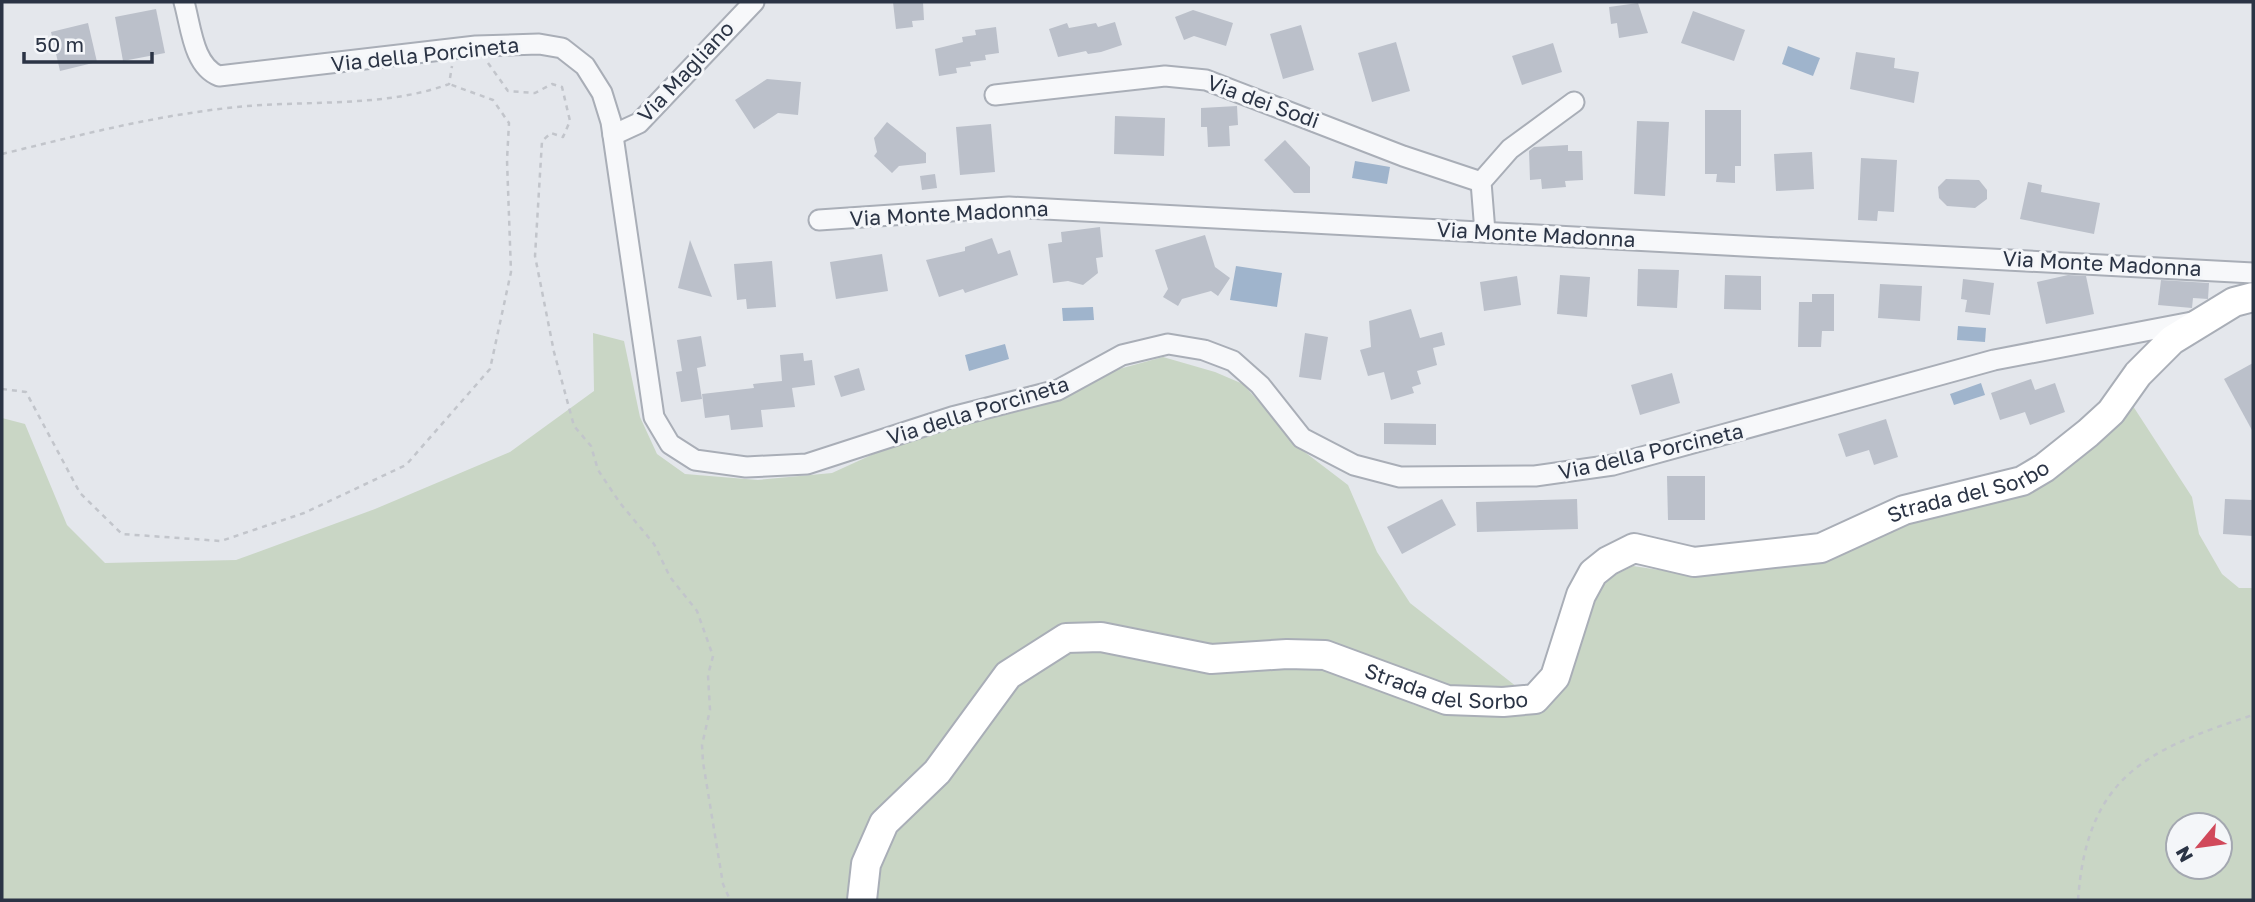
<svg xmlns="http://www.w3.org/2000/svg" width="2255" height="902" viewBox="0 0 2255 902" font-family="'Golos Text',sans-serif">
<rect width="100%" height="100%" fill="#e4e7ec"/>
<g fill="#c9d6c5" fill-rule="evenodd">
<polygon points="593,333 624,341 640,417 657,454 685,474 758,480 832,473 902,441 1032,408 1119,369 1163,357 1215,372 1243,384 1302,450 1348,485 1377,552 1410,603 1517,687 1503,691 1449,688 1103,625 1000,667 850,900 2,900 2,418 25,424 67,525 105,563 236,560 375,509 510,452 594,391"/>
<path d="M2131 403 2192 497 2199 534 2222 574 2239 588H2253V900H872L877 857 946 773 1008 689 1066 651H1102L1229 673 1317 663 1376 685 1414 705 1457 713 1534 710 1593 597 1611 577 1633 566 1699 576 1771 565 2029 488ZM2178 825H2220V867H2178Z"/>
</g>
<g fill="#9fb4cc">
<polygon points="1788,46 1820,58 1813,76 1782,64"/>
<polygon points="1355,161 1390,167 1387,184 1352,178"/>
<polygon points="1236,266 1282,273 1277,307 1230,300"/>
<polygon points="1093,307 1094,320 1063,321 1062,308"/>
<polygon points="1958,326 1986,328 1985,342 1957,340"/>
<polygon points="1005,344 1009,359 969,371 965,355"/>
<polygon points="1981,383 1985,395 1954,405 1950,394"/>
</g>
<g fill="#bbc0ca">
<polygon points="893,2 923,2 924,20 912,21 913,27 896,29"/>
<polygon points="1638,3 1648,33 1619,38 1617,23 1611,24 1609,7"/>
<polygon points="156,9 165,53 123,61 115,17"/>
<polygon points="1193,10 1233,23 1226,46 1194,36 1184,40 1175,17"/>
<polygon points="1693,11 1745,30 1734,61 1681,43"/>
<polygon points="1115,22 1122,45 1101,52 1088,54 1086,51 1058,57 1049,29 1067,23 1069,28 1096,23 1098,27"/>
<polygon points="88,23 97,62 60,71 51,32"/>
<polygon points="1301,25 1314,70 1283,79 1270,34"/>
<polygon points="996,27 999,53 985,55 986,60 970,62 971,66 956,68 957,73 939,76 935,49 963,42 962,37 976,35 975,30"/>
<polygon points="1396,42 1410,91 1372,102 1358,53"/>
<polygon points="1553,43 1562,72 1522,85 1512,56"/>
<polygon points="1856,52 1895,58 1894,68 1919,72 1914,103 1850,89"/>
<polygon points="767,79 801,82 798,115 778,113 754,129 735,100"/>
<polygon points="1237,106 1238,125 1229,126 1230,146 1208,147 1207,127 1201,127 1201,108"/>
<polygon points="1705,110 1741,110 1741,166 1735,166 1735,183 1716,182 1717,174 1705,174"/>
<polygon points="1115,116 1165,118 1164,156 1114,154"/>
<polygon points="1637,121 1669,122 1665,196 1634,194"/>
<polygon points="887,122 926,153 926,163 899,166 892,173 874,156 877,152 874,138"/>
<polygon points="991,124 995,172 960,175 956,127"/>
<polygon points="1285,140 1310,167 1310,193 1294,193 1264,160"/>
<polygon points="1568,145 1568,151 1582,151 1583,180 1565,181 1566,187 1542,189 1541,179 1530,180 1529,151 1534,147"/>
<polygon points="1812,152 1814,189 1776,191 1774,154"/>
<polygon points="1861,158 1897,160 1894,212 1878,211 1877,221 1858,220"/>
<polygon points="935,174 937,188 922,190 920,176"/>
<polygon points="1946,179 1979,180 1987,190 1987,199 1975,208 1947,206 1939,198 1938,187"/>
<polygon points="2028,182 2042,185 2041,192 2100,203 2094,234 2020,219"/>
<polygon points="1100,227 1103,257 1096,258 1098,273 1083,285 1068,281 1053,283 1048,244 1062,242 1061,232"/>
<polygon points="1205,235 1215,267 1230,278 1218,296 1211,291 1182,299 1178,306 1163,297 1168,289 1155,250"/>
<polygon points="992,238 998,254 1010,250 1018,275 965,293 963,289 939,297 926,260 965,251 965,247"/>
<polygon points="690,240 712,297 678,288"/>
<polygon points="882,254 888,291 836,299 830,262"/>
<polygon points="772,261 776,307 747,309 746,299 737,300 734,264"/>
<polygon points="1638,269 1679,270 1677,308 1637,306"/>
<polygon points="1560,275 1590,277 1587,317 1557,314"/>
<polygon points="1725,275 1761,276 1761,310 1724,309"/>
<polygon points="2068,275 2086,276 2094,314 2046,324 2037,282"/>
<polygon points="1517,276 1521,305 1484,311 1480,282"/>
<polygon points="1963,279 1994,283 1990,315 1965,312 1967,300 1961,299"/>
<polygon points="2161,280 2209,283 2208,299 2193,298 2192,308 2158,305"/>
<polygon points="1880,284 1922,286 1920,321 1878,318"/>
<polygon points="1812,294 1834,294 1834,331 1822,331 1821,347 1798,347 1799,302 1812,302"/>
<polygon points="1411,309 1420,338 1442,332 1445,345 1433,348 1437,365 1417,371 1421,384 1412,387 1414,393 1391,400 1384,372 1368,376 1360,350 1371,347 1369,321"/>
<polygon points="1305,333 1328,337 1321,380 1299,377"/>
<polygon points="701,336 706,366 697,368 702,399 681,402 676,372 682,371 677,340"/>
<polygon points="803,353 804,361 812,360 815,385 792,388 795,407 761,410 763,427 731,430 729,415 705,418 702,394 754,388 753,384 782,381 780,355"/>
<polygon points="2253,363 2253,432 2224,379"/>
<polygon points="859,368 865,390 841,397 834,376"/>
<polygon points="1672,373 1680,403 1640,415 1631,385"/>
<polygon points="2031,379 2035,390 2055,383 2065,412 2030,425 2025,412 2000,420 1991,393"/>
<polygon points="1886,419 1898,457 1874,465 1869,450 1846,457 1838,434"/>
<polygon points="1384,423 1436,424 1436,445 1384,444"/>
<polygon points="1667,476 1705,476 1705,520 1668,520"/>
<polygon points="1442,499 1456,525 1402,554 1387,527"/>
<polygon points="1577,499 1578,529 1477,532 1476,502"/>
<polygon points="2225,499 2253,500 2253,536 2223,534"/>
</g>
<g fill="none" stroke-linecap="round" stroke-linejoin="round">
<defs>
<g id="street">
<path d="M184 2C191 26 193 66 219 76L476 46 539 44 562 48 585 66 602 93 611 122 654 417 670 444 695 460 746 467 807 464 952 417 1058 390 1122 355 1168 344 1204 350 1233 361 1260 385 1302 438 1354 465 1400 477 1535 476 1613 465 1994 360 2192 322"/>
<polyline points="995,95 1165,76 1206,80 1403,156 1481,182"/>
<polyline points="613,135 639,123 754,2"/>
<polyline points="819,220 1009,207 2253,273"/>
<polyline points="1485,232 1481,182 1510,149 1574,102"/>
</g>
<g id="secondary">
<path id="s1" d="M862 900 866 864 884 823 937 772 1008 675 1066 638 1101 637 1211 659 1287 654 1325 655 1447 700 1503 702 1535 699 1555 677 1581 595 1593 573 1608 561 1634 548 1694 562 1821 548 1904 510 2022 481 2044 468 2088 433 2111 412 2138 374 2172 340 2234 302 2253 297"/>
</g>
</defs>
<use href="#street" stroke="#a9aeb7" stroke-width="23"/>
<use href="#secondary" stroke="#a9aeb7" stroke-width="32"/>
<g stroke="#c2c5cb" stroke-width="2.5" stroke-dasharray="5 5" stroke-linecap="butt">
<polyline points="488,63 508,91 535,93 552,84 562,87 570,121 563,137 551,133 542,141 535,256 554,352 574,426 591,446 598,470 620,503 654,544 670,577 697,611 713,656 708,675 710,710 702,745 703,762 723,884 730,900"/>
<path d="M2 154C80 135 157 115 237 107 304 100 385 108 449 84L452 66"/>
<polyline points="2,389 26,392 80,493 122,534 221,541 304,513 406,465 490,369 511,272 507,160 509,123 493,100 449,84"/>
<path d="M2078 900C2087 776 2146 750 2253 715"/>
</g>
<use href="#street" stroke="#f7f8fa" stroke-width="19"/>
<use href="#secondary" stroke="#fff" stroke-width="28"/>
</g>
<g text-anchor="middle" stroke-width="6" stroke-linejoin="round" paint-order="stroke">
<g font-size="21" fill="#2b3445" stroke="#f4f6f9">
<text transform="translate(425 55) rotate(-6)" y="7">Via della Porcineta</text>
<text transform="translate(686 72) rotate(-47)" y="7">Via Magliano</text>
<text transform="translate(1263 102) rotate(20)" y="7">Via dei Sodi</text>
<text transform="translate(949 214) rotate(-3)" y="7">Via Monte Madonna</text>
<text transform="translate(1536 235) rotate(3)" y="7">Via Monte Madonna</text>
<text transform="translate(2102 264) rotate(3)" y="7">Via Monte Madonna</text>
<text transform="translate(978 411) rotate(-17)" y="7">Via della Porcineta</text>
<text transform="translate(1651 452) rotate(-13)" y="7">Via della Porcineta</text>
<text dy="7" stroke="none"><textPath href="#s1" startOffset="1360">Strada del Sorbo</textPath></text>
<text dy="7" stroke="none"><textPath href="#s1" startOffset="732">Strada del Sorbo</textPath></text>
</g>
</g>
<rect width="2255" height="902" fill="none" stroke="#2b3445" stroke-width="7"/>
<g transform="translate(2199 846) rotate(241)"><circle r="33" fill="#f4f6f9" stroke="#a4a8b1" stroke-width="2"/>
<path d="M0-5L12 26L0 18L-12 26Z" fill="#d1495b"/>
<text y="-10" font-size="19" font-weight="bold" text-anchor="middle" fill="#2b3445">N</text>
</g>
<path d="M24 52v10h128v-10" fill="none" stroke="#2b3445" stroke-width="3.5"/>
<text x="35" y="52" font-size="21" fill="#2b3445" stroke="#f4f6f9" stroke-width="5" paint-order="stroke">50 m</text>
</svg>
